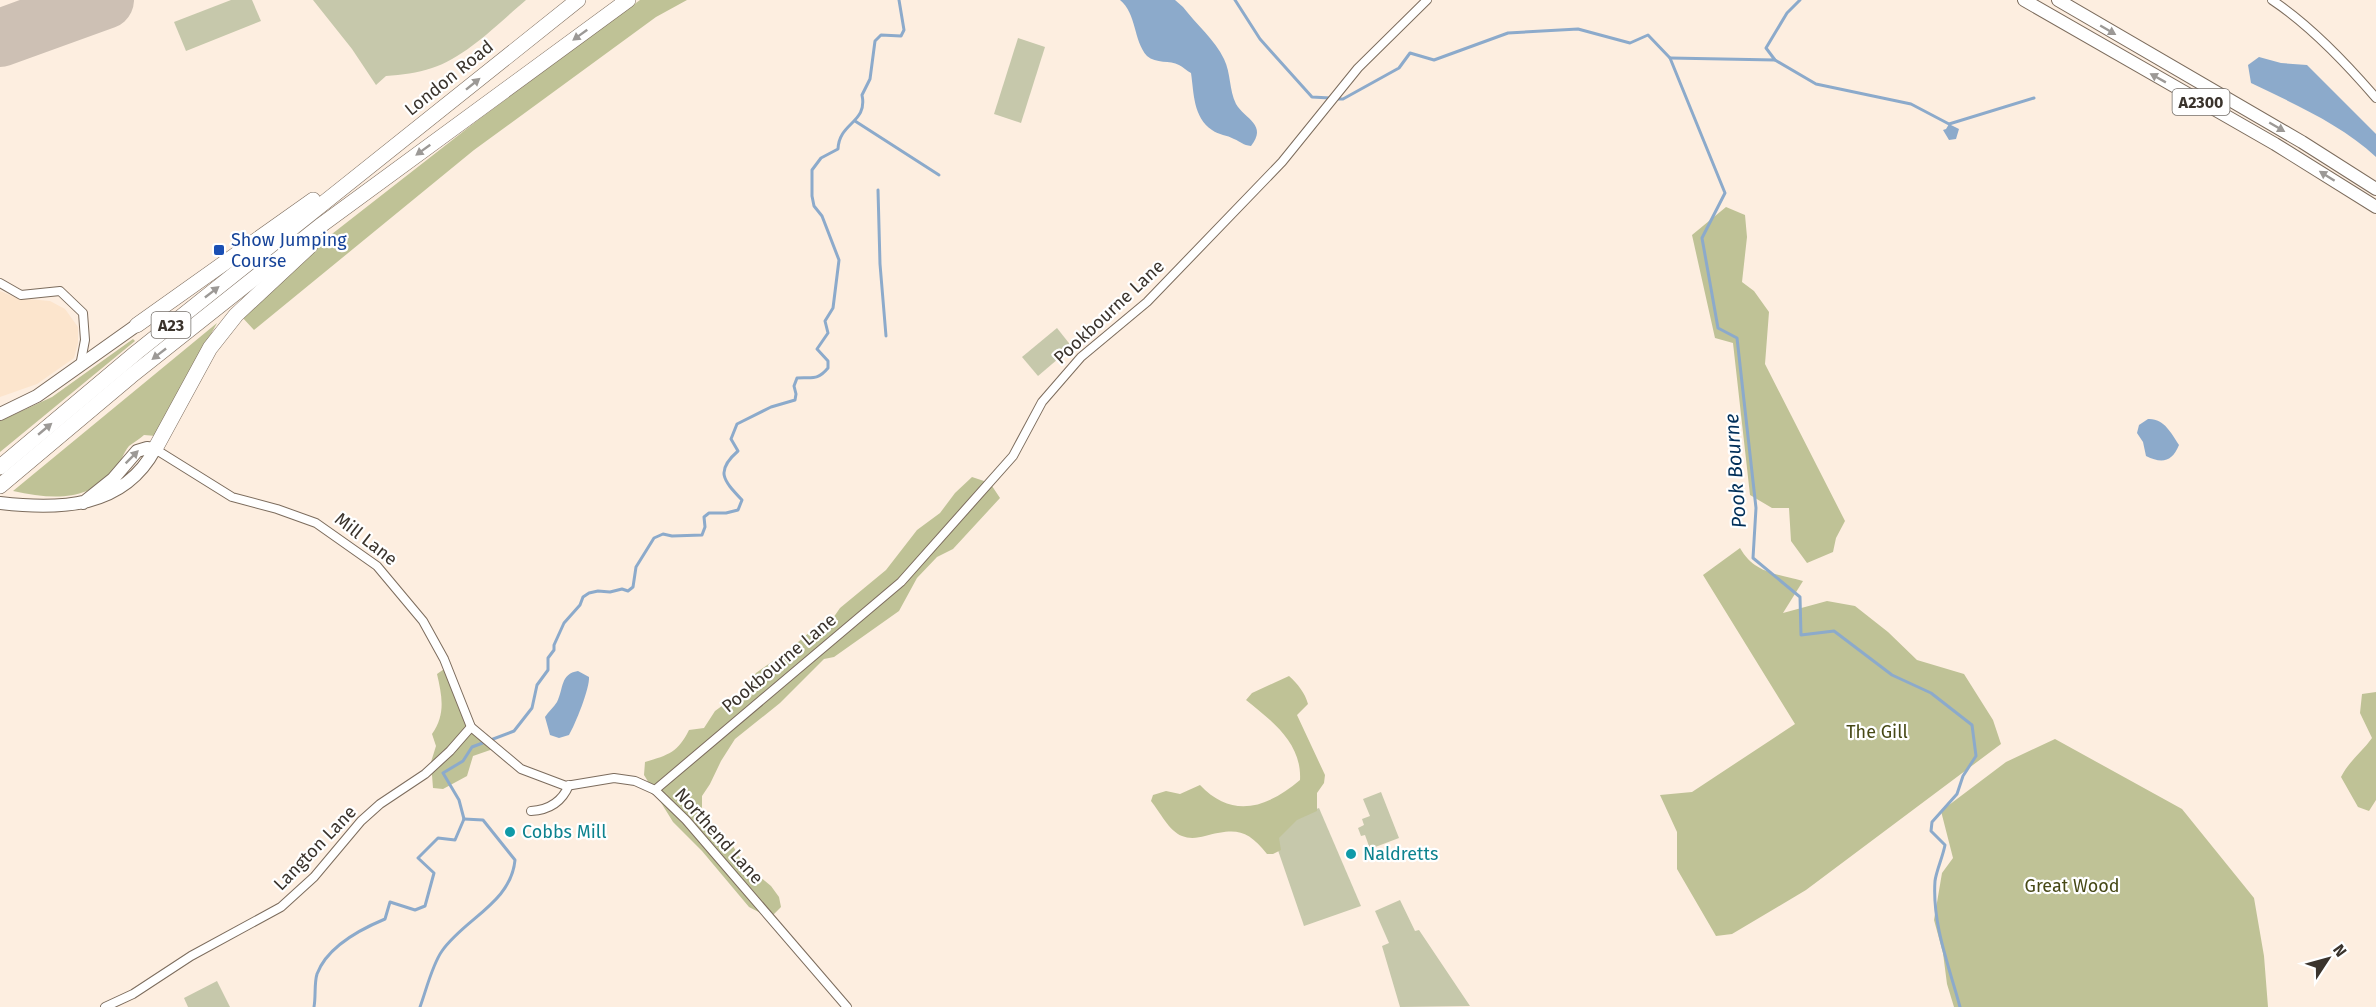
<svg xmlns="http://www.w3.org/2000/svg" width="2376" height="1007" viewBox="0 0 2376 1007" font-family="'Fira Sans',sans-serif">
<rect width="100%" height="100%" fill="#fdeee0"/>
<polygon fill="#fce5cd" points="0,291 17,298 50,301 65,309 78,327 78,343 74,358 37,384 0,397"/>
<g fill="#c6c8ab">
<polygon points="231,0 252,0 261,21 186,51 174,22"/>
<path d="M313 0H526C500 22 465 58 432 68 417 73 402 75 386 76L376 85 352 49Z"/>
<polygon points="1018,38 1045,47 1021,123 994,114"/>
<polygon points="1057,328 1072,347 1038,376 1022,357"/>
<polygon points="1381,792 1399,838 1370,849 1365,835 1361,836 1358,828 1364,825 1362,819 1370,816 1363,799"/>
<polygon points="1319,808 1361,906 1304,926 1270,827"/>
<polygon points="1400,900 1415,931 1419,930 1470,1006 1400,1007 1382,946 1389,943 1375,911"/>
<polygon points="217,981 230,1007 188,1007 184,998"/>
</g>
<g fill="#bfc296">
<polygon points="640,0 687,0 656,17 474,150 254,330 241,316 323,241 478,120"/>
<polygon points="1726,207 1745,215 1747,237 1742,282 1754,291 1769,312 1765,364 1845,521 1836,538 1833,552 1807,563 1791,541 1789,508 1772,508 1750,495 1733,343 1715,338 1692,235"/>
<path d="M217 323 156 436 144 435C140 439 134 442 129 446 123 453 121 463 115 470 86 503 52 499 13 491Z"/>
<polygon points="133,339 135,341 0,452 0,421 52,397"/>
<path d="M972 477 990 483 1000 498 953 549 937 557 917 578 899 611 834 657 824 659 780 703 735 739 721 761 710 784 702 796V811L721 836 733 846 743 863 771 886 779 897 781 907 770 918 749 907 702 851 673 822 644 775 645 762C669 755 678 752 689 730L704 728 715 711 745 689 756 673 791 648 817 626 831 621 840 608 886 570 917 530 940 513 955 493Z"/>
<path d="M1740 548C1754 573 1777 574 1803 581L1783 613 1827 601 1855 606 1888 632 1917 660 1964 674 1993 720 2001 744 1806 890 1732 934 1716 936 1677 869V832L1660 795 1692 792 1795 724 1703 575Z"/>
<path d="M447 667 470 724 496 748 473 756 467 776 443 789 433 788 431 762 436 746 432 734C446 714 442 696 437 674Z"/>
<path d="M1289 676C1298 684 1305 693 1308 704L1297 715 1325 775 1324 783 1317 793V811L1297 820 1279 838 1281 850 1273 854H1267C1247 829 1236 828 1205 836 1198 838 1189 839 1182 836 1169 831 1160 812 1151 801L1153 795 1166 791 1180 794 1200 785C1233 820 1268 807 1300 780 1302 743 1272 721 1246 700L1252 693Z"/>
<path d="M2376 692V800L2369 811 2358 807 2341 777C2349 761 2362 752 2372 738L2360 713 2362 694Z"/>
<polygon points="2055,739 2182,809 2254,898 2264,956 2268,1007 1954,1007 1947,984 1943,953 1934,920 1942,873 1953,858 1941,811 2006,762"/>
</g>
<g fill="#8caacb">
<path d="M1120 0H1175L1183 7C1196 24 1215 40 1224 59 1231 73 1229 90 1236 104 1245 119 1268 125 1251 146 1243 145 1241 142 1234 139 1227 135 1219 135 1212 130 1193 117 1194 93 1191 73 1187 71 1183 67 1179 65 1170 60 1156 64 1147 56 1133 40 1137 14 1120 0Z"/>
<path d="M2259 57 2281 63 2307 65 2376 134V157C2341 124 2294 104 2251 83L2248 65Z"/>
<polygon points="1949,124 1959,129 1956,139 1949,140 1943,130 1946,129"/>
<path d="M2148 419C2164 418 2171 433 2179 445 2172 462 2162 464 2146 456L2143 442 2137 433 2139 425Z"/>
<path d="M578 671 589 677C590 688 575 725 569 735L559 738 550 735 545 717C548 712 554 707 557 702 564 688 560 674 578 671Z"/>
</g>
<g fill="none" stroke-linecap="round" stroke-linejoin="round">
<g stroke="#8caacb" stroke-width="3">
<polyline points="1235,0 1260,39 1312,97 1330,98"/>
<polyline points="1670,58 1775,60 1766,48 1787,13 1800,0"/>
<polyline points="1775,60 1816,84 1911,104 1949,124 2034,98"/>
<path d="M1336 99H1343L1399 68 1410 53 1434 60 1508 33 1578 29 1630 43 1648 35 1670 58 1725 193 1702 238 1718 328 1737 338 1756 508 1753 558 1800 597 1801 635 1834 631 1892 675 1931 693 1972 725 1976 756 1963 776 1957 794 1932 822 1931 831 1945 845C1943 856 1936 872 1935 881 1932 924 1949 966 1960 1007"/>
<polyline points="855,121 939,175"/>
<polyline points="878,190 880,264 886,336"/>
<path d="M464 819 459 800 443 773 463 761 472 747 514 731 532 708 537 685 548 670V658L554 650V645L564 623 580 605 583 597 589 593 598 591 610 592 622 589 628 591 633 587 636 567 654 538 663 534 672 536 702 535 705 527 704 517 709 513H726L738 510 742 500C723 480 715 471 738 451L731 439 737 424 771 407 795 400 796 394 794 386 797 378C813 377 817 381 828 368V361L817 349 828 333 825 321 833 308 839 260 822 216 814 206 812 196V170L821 158 838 149C839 122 868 123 862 95L870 79 875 41 881 35 901 36 904 30 899 0"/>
<path d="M314 1007C316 996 314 984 317 974 327 947 361 929 385 919L390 902 415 910 425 906 434 873 418 858 438 838 455 840 464 819"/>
<path d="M420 1007C426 991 432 965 442 951 464 919 511 903 515 860L483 820 464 819"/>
</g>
<polyline stroke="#cdc0b4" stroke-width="58" points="0,38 105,0"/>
<defs>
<g id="street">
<path d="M2272 0C2311 26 2346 63 2376 98"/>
<polyline points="0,283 21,295 60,291 83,313 85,340 80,366"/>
<polyline points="155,449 232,497 277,509 316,523 377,566 423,621 444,659 471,727 521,769 566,786 614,778 635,781 655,790 686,820 847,1007"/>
<polyline points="655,790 901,582 1013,456 1042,402 1081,357 1147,302 1282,162 1358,68 1427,0"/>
<path d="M531 811C549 810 562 802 569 785"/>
<polyline points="105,1007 133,994 191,956 281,907 314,877 361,821 380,804 425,774 450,751 471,727"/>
</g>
<g id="secondary">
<polyline points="0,414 37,396 137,325"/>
<path d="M0 503C58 510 123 509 155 449L147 448 137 451 113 479 83 503"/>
</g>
<g id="primary">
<polyline points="2024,0 2275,144 2376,207"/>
<polyline points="2058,0 2302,142 2376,189"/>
</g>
<g id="highway">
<polyline points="137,325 313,200"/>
<polyline points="155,449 210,348 236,315 310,246 313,240"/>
<polyline points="0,467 137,352 578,0"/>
<polyline points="0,486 131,376 320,226 628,0"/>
</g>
</defs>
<use href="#street" stroke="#7c6c5d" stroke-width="10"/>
<use href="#secondary" stroke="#7c6c5d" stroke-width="14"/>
<use href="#primary" stroke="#7c6c5d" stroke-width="14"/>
<use href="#highway" stroke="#7c6c5d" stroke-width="16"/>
<use href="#street" stroke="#fff" stroke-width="8"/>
<use href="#secondary" stroke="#fff" stroke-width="12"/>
<use href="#primary" stroke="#fff" stroke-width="12"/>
<use href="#highway" stroke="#fff" stroke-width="15"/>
</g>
<defs><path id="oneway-solid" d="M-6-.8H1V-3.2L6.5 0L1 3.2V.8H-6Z" transform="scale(1.5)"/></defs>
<g fill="#9c9996">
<use href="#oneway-solid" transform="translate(2108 30) rotate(30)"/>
<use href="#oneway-solid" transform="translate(580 35) rotate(144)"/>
<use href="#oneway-solid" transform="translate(2158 78) rotate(-151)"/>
<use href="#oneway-solid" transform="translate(473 84) rotate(-39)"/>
<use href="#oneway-solid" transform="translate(2277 127) rotate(30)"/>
<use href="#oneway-solid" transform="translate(423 150) rotate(144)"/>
<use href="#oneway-solid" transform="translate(2327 176) rotate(-148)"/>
<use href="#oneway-solid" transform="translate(212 292) rotate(-38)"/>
<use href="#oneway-solid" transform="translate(159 354) rotate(142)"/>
<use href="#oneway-solid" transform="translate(45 429) rotate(-40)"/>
<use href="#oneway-solid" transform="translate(132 457) rotate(-45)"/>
</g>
<rect fill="#1a4fb4" stroke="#fff" stroke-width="2" x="213" y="244" width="12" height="12" rx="3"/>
<g fill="#0f9aa8" stroke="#fff" stroke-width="2">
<circle cx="510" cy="832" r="6"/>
<circle cx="1351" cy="854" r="6"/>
</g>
<g text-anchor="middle" stroke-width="4.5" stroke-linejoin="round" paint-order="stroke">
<g fill="#fff" stroke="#75706b" stroke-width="1.5">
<rect x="2172.5" y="89" width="57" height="26" rx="4.5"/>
<rect x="151.5" y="312" width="39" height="26" rx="4.5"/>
</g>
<g font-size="16" font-weight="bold" fill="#3a332c">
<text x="2201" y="108">A2300</text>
<text x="171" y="331">A23</text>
</g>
<g font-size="18" fill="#3a332c" stroke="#fff">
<text transform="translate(449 78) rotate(-39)" y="6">London Road</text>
<text transform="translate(1109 312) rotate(-43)" y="6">Pookbourne Lane</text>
<text transform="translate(366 539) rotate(38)" y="6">Mill Lane</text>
<text transform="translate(779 663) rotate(-40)" y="6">Pookbourne Lane</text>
<text transform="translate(719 836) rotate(48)" y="6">Northend Lane</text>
<text transform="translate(315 848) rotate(-46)" y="6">Langton Lane</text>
</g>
<g font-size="18" fill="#164399" stroke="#fff" text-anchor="start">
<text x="231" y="246">Show Jumping<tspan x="231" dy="21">Course</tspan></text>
</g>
<g font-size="18" fill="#474916" stroke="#fff">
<text x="1877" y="738">The Gill</text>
<text x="2072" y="892">Great Wood</text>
</g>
<g font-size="18" fill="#0d838f" stroke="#fff" text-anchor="start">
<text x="522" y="838">Cobbs Mill</text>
<text x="1363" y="860">Naldretts</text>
</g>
<g font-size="20" font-style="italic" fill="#012f59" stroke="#fff">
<text transform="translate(1735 471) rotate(-94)" y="7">Pook Bourne</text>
</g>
</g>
<g transform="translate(2328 959) rotate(54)" stroke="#ffffff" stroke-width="4.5" paint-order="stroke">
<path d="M0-4.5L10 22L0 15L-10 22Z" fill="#3a332c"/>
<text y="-9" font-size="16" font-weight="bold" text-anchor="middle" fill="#3a332c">N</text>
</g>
</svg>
